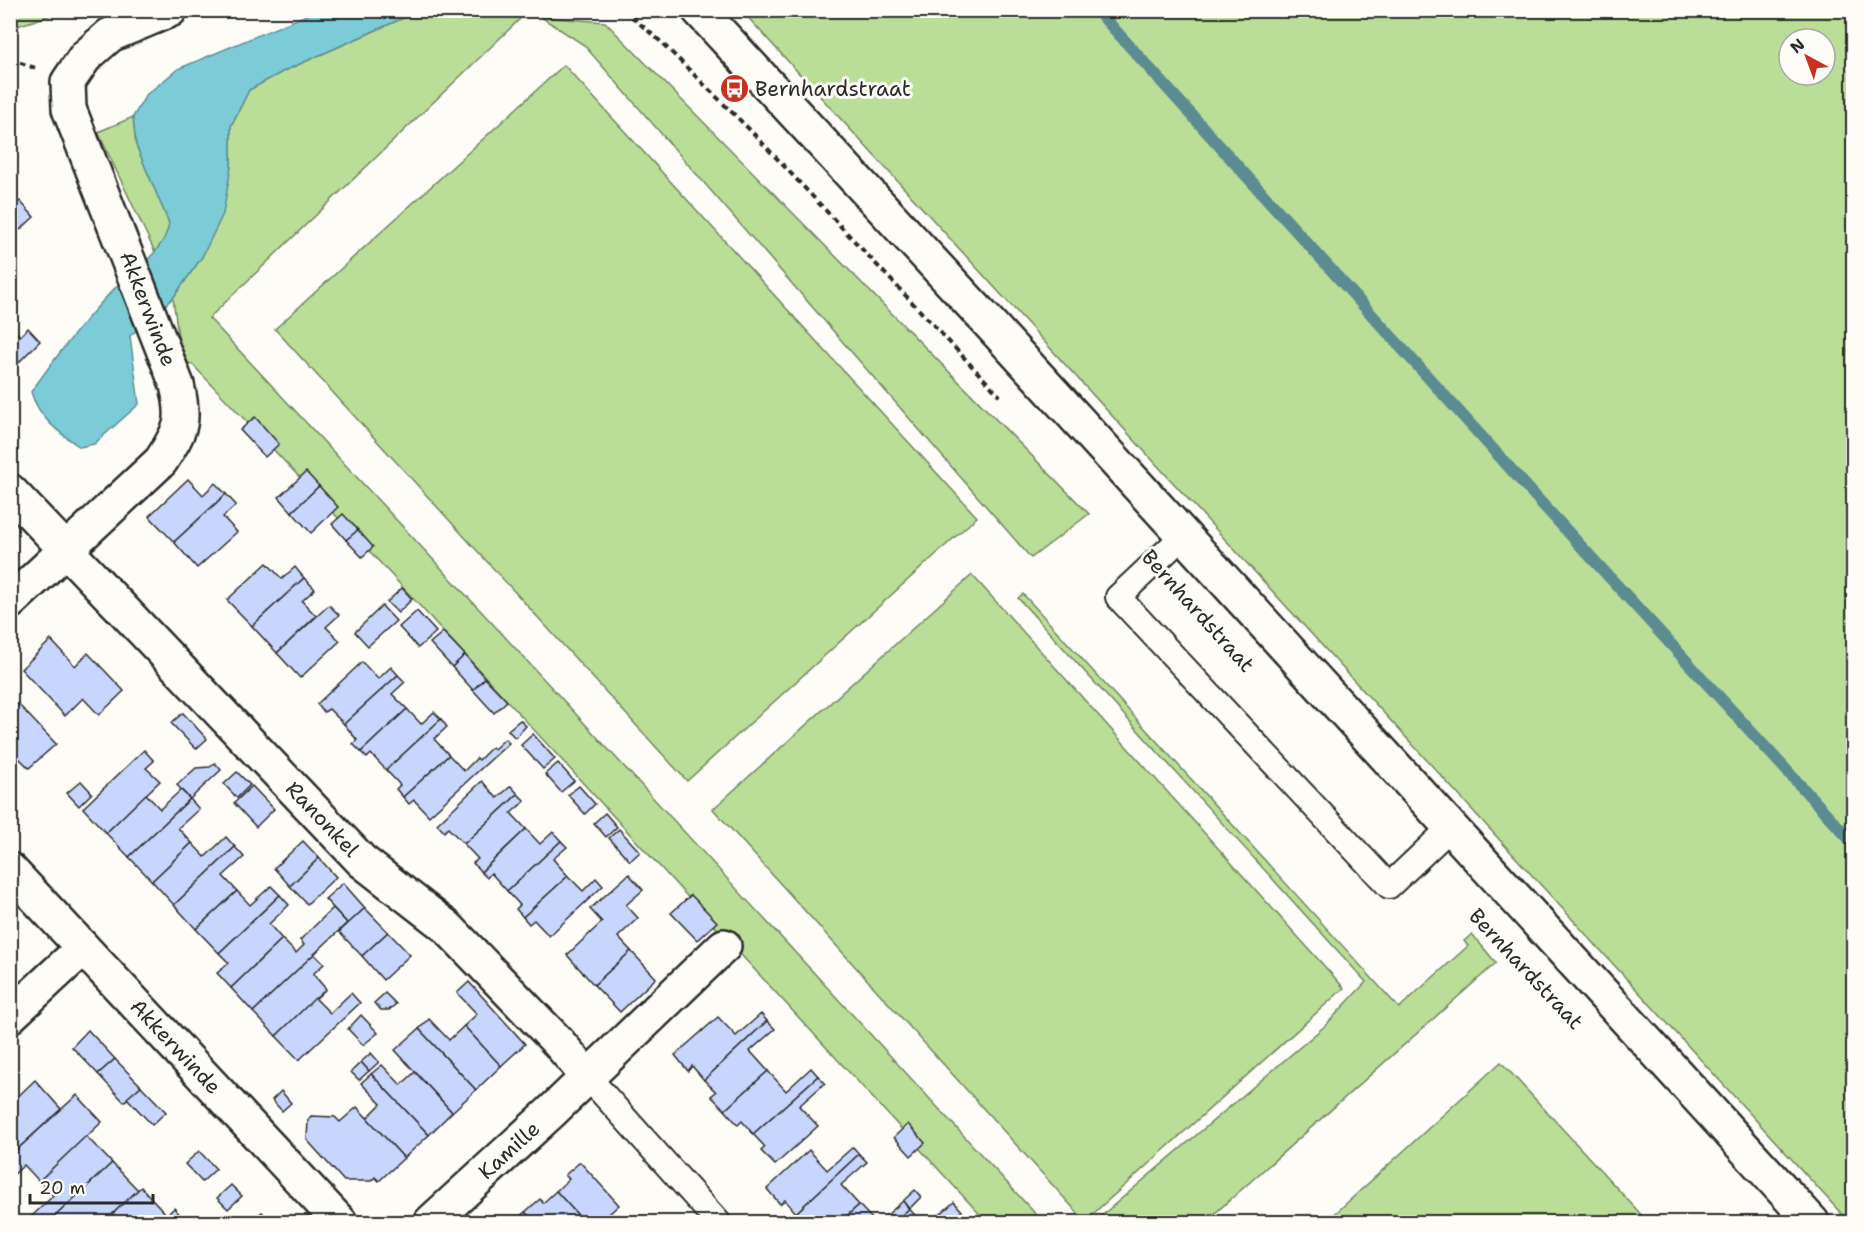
<svg xmlns="http://www.w3.org/2000/svg" width="1864" height="1233" viewBox="0 0 1864 1233" font-family="'Shantell Sans',sans-serif">
<rect width="100%" height="100%" fill="#fdfcf7"/>
<filter id="ink" filterUnits="userSpaceOnUse"><feTurbulence type="fractalNoise" baseFrequency=".0167" numOctaves="2"/><feDisplacementMap in="SourceGraphic" scale="12" xChannelSelector="R" yChannelSelector="G"/><feConvolveMatrix kernelMatrix="1 2 1 2 8 2 1 2 1" color-interpolation-filters="sRGB"/></filter>
<g filter="url(#ink)">
<g fill="#bade98" stroke="#728462" stroke-width="1.5" fill-rule="evenodd">
<polygon points="11,10 64,10 64,11 11,28"/>
<polygon points="517,10 523,16 209,318 505,637 1043,1222 987,1222 362,543 193,365 181,359 173,298 202,257 231,167 231,126 249,90 284,71 419,11"/>
<path d="M742 11H1853V1222H1849ZM1789 39H1825V75H1789Z"/>
<polygon points="541,17 605,22 1089,514 1031,558 584,45"/>
<polygon points="564,65 977,517 687,781 275,329"/>
<polygon points="133,117 136,145 169,223 167,236 155,252 98,132"/>
<polygon points="972,575 1344,988 1085,1221 713,809"/>
<polygon points="1023,594 1399,1008 1468,946 1464,941 1472,934 1496,963 1205,1222 1094,1222 1326,1025 1366,982 1018,598"/>
<polygon points="1501,1062 1648,1222 1326,1222"/>
</g>
<path fill="#7cccd7" stroke="#5c8c92" stroke-width="1.5" d="M316 11H419L284 71 249 90 231 126V167L223 214 202 257 173 298 130 336 139 404 94 444 80 447C58 432 39 418 31 392 55 358 82 323 110 293 131 271 164 255 169 223L136 145 133 117 146 95 178 69Z"/>
<g fill="none" stroke-linecap="round" stroke-linejoin="round">
<g stroke="#5c8c92" stroke-width="12">
<polyline points="1097,10 1535,496 1854,844"/>
<polyline points="1848,10 1854,17"/>
</g>
</g>
<g fill="#c8d6fd" stroke="#2b2b2b" stroke-width="1.5">
<polygon points="20,201 34,217 10,239 10,210"/>
<polygon points="10,325 20,336 28,328 40,341 14,367 10,364"/>
<polygon points="255,417 279,444 265,457 240,430"/>
<polygon points="306,472 319,486 292,512 279,497"/>
<polygon points="188,479 203,495 215,483 226,494 174,542 149,516"/>
<polygon points="319,486 338,507 311,533 292,512"/>
<polygon points="226,494 236,505 223,517 237,532 197,568 174,542"/>
<polygon points="343,514 358,530 346,540 332,524"/>
<polygon points="358,530 373,547 362,557 346,540"/>
<polygon points="267,563 282,579 295,567 304,578 252,626 227,600"/>
<polygon points="304,578 315,589 302,601 316,616 277,653 252,626"/>
<polygon points="402,588 412,599 398,613 387,602"/>
<polygon points="329,605 339,615 326,627 340,641 300,678 277,653"/>
<polygon points="382,606 396,621 368,646 355,632"/>
<polygon points="417,611 436,632 418,648 399,627"/>
<polygon points="443,632 465,655 452,667 430,643"/>
<polygon points="51,640 75,666 88,653 124,691 99,715 83,698 65,716 21,669"/>
<polygon points="465,655 485,678 473,690 452,667"/>
<polygon points="362,662 378,679 391,667 398,675 344,724 329,709 324,712 317,704"/>
<polygon points="398,675 405,682 392,694 407,709 361,752 353,744 357,740 344,724"/>
<polygon points="485,678 507,701 494,713 473,690"/>
<polygon points="18,704 56,744 29,768 20,759 10,768 10,712"/>
<polygon points="407,709 421,724 434,712 441,719 386,770 371,754 367,758 361,752"/>
<polygon points="183,713 207,739 196,749 171,723"/>
<polygon points="441,719 447,727 434,739 449,755 403,797 396,789 400,785 386,770"/>
<polygon points="520,720 526,726 515,738 508,730"/>
<polygon points="533,734 555,759 543,769 521,745"/>
<polygon points="505,739 509,743 429,816 414,800 409,804 403,797 449,755 464,771 477,758 479,760 492,747 494,749"/>
<polygon points="144,750 154,761 146,768 160,781 106,833 83,808"/>
<polygon points="215,763 221,770 190,799 177,785 196,768 210,767"/>
<polygon points="558,763 574,781 561,792 545,774"/>
<polygon points="237,772 250,785 237,798 224,784"/>
<polygon points="81,781 92,793 79,806 67,793"/>
<polygon points="482,781 497,798 511,786 518,794 464,844 448,828 444,832 437,824"/>
<polygon points="252,786 274,809 256,827 234,803"/>
<polygon points="579,786 595,804 585,814 568,795"/>
<polygon points="181,790 190,799 129,857 106,833 146,794 160,809"/>
<polygon points="518,794 525,801 511,813 526,829 481,872 473,863 478,859 464,844"/>
<polygon points="190,799 199,809 178,828 192,843 152,881 129,857"/>
<polygon points="605,813 617,827 606,837 594,823"/>
<polygon points="526,829 540,844 553,832 561,841 507,891 491,873 487,878 481,872"/>
<polygon points="619,829 640,852 630,861 609,838"/>
<polygon points="226,837 235,847 174,905 152,881 192,843 205,857"/>
<polygon points="303,841 319,858 290,886 274,868"/>
<polygon points="561,841 567,847 553,859 568,876 523,917 516,909 520,905 507,891"/>
<polygon points="235,847 244,857 223,876 237,891 196,929 174,905"/>
<polygon points="319,858 336,877 307,904 290,886"/>
<polygon points="629,874 643,890 626,905 638,918 618,937 631,951 594,985 567,955 602,922 590,909"/>
<polygon points="568,876 583,891 596,878 603,886 549,936 534,920 529,924 523,917"/>
<polygon points="343,883 365,908 348,924 325,899"/>
<polygon points="271,886 280,895 219,953 196,929 237,891 250,905"/>
<polygon points="280,895 289,905 269,924 282,939 231,988 217,973 229,963 219,953"/>
<polygon points="691,895 717,922 697,940 671,913"/>
<polygon points="333,908 347,923 253,1012 231,988 282,939 296,953 304,945 300,940"/>
<polygon points="365,908 388,932 362,956 339,932"/>
<polygon points="388,932 410,955 383,980 362,956"/>
<polygon points="631,951 656,978 620,1012 594,985"/>
<polygon points="314,954 324,964 313,974 326,989 276,1036 253,1012"/>
<polygon points="469,982 525,1044 501,1066 464,1026 477,1014 457,993"/>
<polygon points="351,993 360,1003 299,1060 276,1036 315,998 330,1013"/>
<polygon points="385,993 396,1004 389,1010 381,1010 374,1003"/>
<polygon points="761,1014 767,1021 704,1080 692,1066 688,1071 675,1055 718,1017 736,1036"/>
<polygon points="361,1015 378,1033 363,1045 348,1029"/>
<polygon points="429,1019 449,1040 464,1026 501,1066 476,1090 419,1029"/>
<polygon points="767,1021 775,1029 750,1051 768,1071 725,1110 711,1096 716,1092 704,1080"/>
<polygon points="419,1029 476,1090 452,1112 395,1050"/>
<polygon points="88,1030 115,1059 98,1074 72,1047"/>
<polygon points="371,1053 379,1062 369,1071 361,1062"/>
<polygon points="115,1059 141,1086 124,1102 98,1074"/>
<polygon points="361,1062 369,1071 359,1080 351,1072"/>
<polygon points="382,1065 401,1085 415,1072 452,1112 429,1135 371,1074"/>
<polygon points="811,1068 818,1076 753,1134 742,1121 738,1125 725,1110 768,1071 786,1091"/>
<polygon points="371,1074 429,1135 404,1158 367,1118 381,1104 361,1083"/>
<polygon points="818,1076 825,1083 799,1106 818,1126 775,1165 761,1151 765,1147 753,1134"/>
<polygon points="35,1080 61,1109 10,1156 10,1104"/>
<polygon points="141,1086 166,1112 152,1125 127,1098"/>
<polygon points="281,1091 291,1103 282,1111 272,1100"/>
<polygon points="77,1095 102,1122 39,1181 24,1165 10,1178 10,1156"/>
<polygon points="357,1107 404,1158 379,1181 375,1177 371,1181 344,1181 307,1140 308,1120 311,1116 335,1117 340,1122"/>
<polygon points="908,1124 925,1143 911,1156 894,1137"/>
<polygon points="86,1136 112,1163 49,1222 36,1222 31,1217 53,1196 39,1181"/>
<polygon points="853,1147 859,1154 796,1213 785,1200 780,1204 767,1189 809,1150 827,1170"/>
<polygon points="199,1151 216,1169 202,1182 185,1164"/>
<polygon points="859,1154 867,1162 841,1185 859,1205 840,1222 805,1222 796,1213"/>
<polygon points="580,1162 619,1205 600,1222 584,1222 556,1191 569,1179 565,1175"/>
<polygon points="112,1163 138,1190 104,1222 78,1222 75,1219 72,1222 49,1222"/>
<polygon points="231,1185 242,1196 228,1209 217,1198"/>
<polygon points="141,1187 167,1215 159,1222 104,1222"/>
<polygon points="915,1190 921,1197 909,1209 903,1201"/>
<polygon points="556,1191 584,1222 535,1222 525,1212 540,1199 543,1203"/>
<polygon points="903,1201 909,1209 894,1222 879,1222"/>
<polygon points="954,1202 962,1211 950,1222 942,1222 937,1217"/>
<polygon points="859,1205 875,1222 840,1222"/>
<polygon points="174,1208 187,1222 159,1222 167,1215"/>
<polygon points="909,1209 916,1216 909,1222 894,1222"/>
<polygon points="262,1212 270,1221 253,1222 251,1221"/>
<polygon points="525,1212 535,1222 513,1222"/>
</g>
<g fill="none" stroke-linecap="round" stroke-linejoin="round">
<defs>
<g id="service">
<polyline points="1183,536 1118,597 1389,886 1450,828"/>
<polyline points="588,1077 718,1222"/>
</g>
<g id="minor">
<path id="s1" d="M10 491 362 861 447 927 558 1042 588 1077"/>
<path d="M10 602 161 461C181 429 186 423 177 385L69 109 68 82 85 57 110 35 170 10"/>
<path id="s2" d="M10 870 340 1222"/>
<polyline points="10,1016 83,948"/>
<path id="s3" d="M431 1222 550 1113 724 946"/>
</g>
<polyline id="tertiary" points="699,10 989,323 1812,1222"/>
</defs>
<use href="#service" stroke="#2b2b2b" stroke-width="28"/>
<use href="#minor" stroke="#2b2b2b" stroke-width="38"/>
<use href="#tertiary" stroke="#2b2b2b" stroke-width="38"/>
<g stroke="#2b2b2b" stroke-width="4" stroke-dasharray="6 4.5" stroke-linecap="butt">
<polyline points="624,10 660,41 752,132 1000,396"/>
<polyline points="10,59 35,68"/>
</g>
<use href="#service" stroke="#fdfcf7" stroke-width="24"/>
<use href="#minor" stroke="#fdfcf7" stroke-width="33"/>
<use href="#tertiary" stroke="#fdfcf7" stroke-width="33"/>
</g>
</g>
<defs>
<symbol id="bus-disc" viewBox="-11 -11 22 22"><circle r="9.5" fill="#c8321e" stroke="#fdfcf7"/><path d="M-5-6H5V4H4V6H2V4H-2V6H-4V4H-5ZM-3.5-4V0h7V-4ZM-3.5 1.2v1.5H-2V1.2ZM2 1.2v1.5H3.5V1.2Z" fill="#fff"/></symbol>
</defs>
<g fill-rule="evenodd">
<use href="#bus-disc" x="718" y="72" width="33" height="33"/>
</g>
<g text-anchor="middle" stroke-width="6" stroke-linejoin="round" paint-order="stroke">
<g font-size="21" fill="#2b2b2b" stroke="#fdfcf7" text-anchor="start">
<text x="755" y="96">Bernhardstraat</text>
</g>
<g font-size="21" fill="#2b2b2b" stroke="#fdfcf7">
<text transform="translate(148 309) rotate(69)" y="7">Akkerwinde</text>
<text transform="translate(1198 611) rotate(48)" y="7">Bernhardstraat</text>
<text dy="7" stroke="none"><textPath href="#s1" startOffset="453">Ranonkel</textPath></text>
<text transform="translate(1526 969) rotate(47)" y="7">Bernhardstraat</text>
<text dy="7" stroke="none"><textPath href="#s2" startOffset="242">Akkerwinde</textPath></text>
<text dy="7" stroke="none"><textPath href="#s3" startOffset="106">Kamille</textPath></text>
</g>
</g>
<rect width="1864" height="1233" fill="none" stroke="#fdfcf7" stroke-width="36"/>
<rect x="18" y="18" width="1828" height="1197" fill="none" stroke="#2b2b2b" stroke-width="2" filter="url(#ink)"/>
<g transform="translate(1807 57) rotate(319)"><circle r="28" fill="#fdfcf7" stroke="#a9a8a5" stroke-width="1.5"/>
<path d="M0-4.5L10 22L0 15L-10 22Z" fill="#c8321e"/>
<text y="-9" font-size="16" font-weight="bold" text-anchor="middle" fill="#2b2b2b">N</text>
</g>
<path d="M30 1194v9h123v-9" fill="none" stroke="#2b2b2b" stroke-width="3"/>
<text x="39" y="1194" font-size="18" fill="#2b2b2b" stroke="#fdfcf7" stroke-width="4.5" paint-order="stroke">20 m</text>
</svg>
